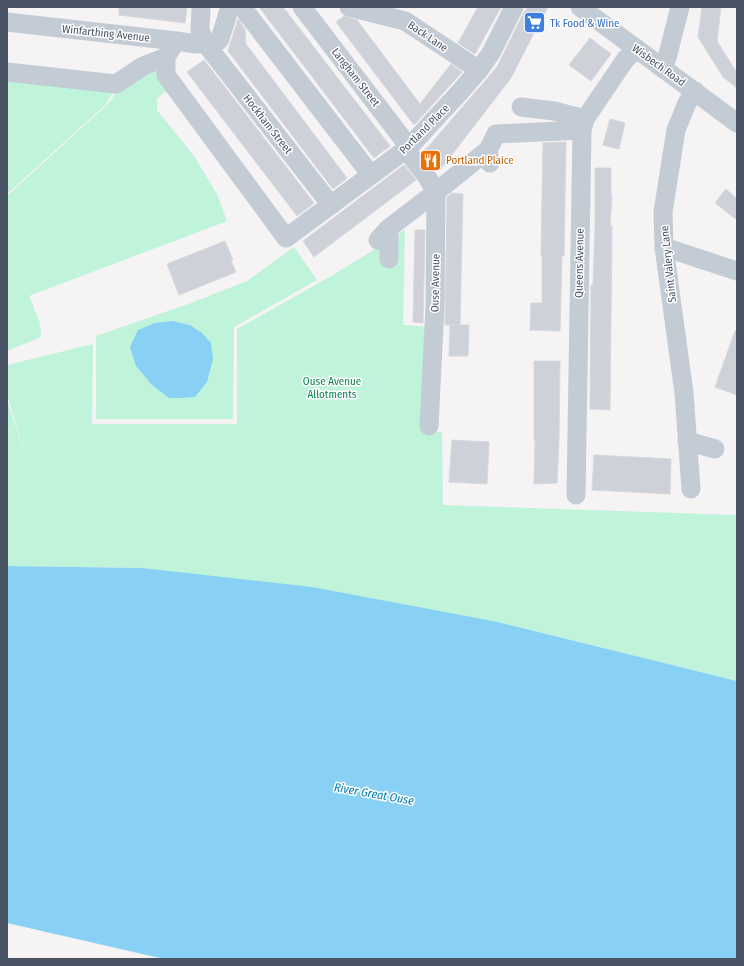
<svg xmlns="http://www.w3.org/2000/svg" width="744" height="966" viewBox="0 0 744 966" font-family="'Fira Sans Condensed',sans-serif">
<rect width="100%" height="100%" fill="#f5f3f3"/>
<g fill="#bff4da" fill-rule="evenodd">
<polygon points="156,70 168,89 157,99 157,110 194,156 217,194 227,221 29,296 40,323 41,337 7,351 7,196 111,101 116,91"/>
<polygon points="7,75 115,90 105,105 7,194"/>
<polygon points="405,229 403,325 430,327 425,432 442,432 443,505 737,515 737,681 498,622 142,568 7,566 7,400 27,460 7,395 7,365 93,344 92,424 237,424 237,329 333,275 398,235"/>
<path d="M294 247 317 280 234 327 233 419H96V336L191 303 247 281ZM130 347 151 384 136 366Z"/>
</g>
<g fill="#88d1f5">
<polygon points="173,321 190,325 202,333 211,343 213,359 207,382 195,397 181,398 169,398 151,384 136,366 130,347 138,330 155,323"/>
<polygon points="7,566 142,568 312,587 498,622 737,681 737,959 164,959 7,923"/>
</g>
<g fill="#ced1d8" stroke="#d6d8de">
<polygon points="119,7 187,7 185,23 119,15"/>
<polygon points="259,7 283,7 390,146 374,158"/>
<polygon points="478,7 501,7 475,54 458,43"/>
<polygon points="528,7 548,7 536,29 511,78 444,165 436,171 421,152 428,147 497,67 523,14"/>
<polygon points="702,7 721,7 717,41 737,73 737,88 723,77 698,37"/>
<polygon points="344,16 357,20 420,104 451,64 462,72 414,125 336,22"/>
<polygon points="238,19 245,29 246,44 347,178 333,189 228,51"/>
<polygon points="590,38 611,54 591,81 569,65"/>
<polygon points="204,60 314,203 297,216 187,72"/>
<polygon points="610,119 625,123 619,149 603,145"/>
<polygon points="566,142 564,256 562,255 560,331 530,330 531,303 542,303 542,255 541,255 543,143"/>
<polygon points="404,165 416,180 314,257 303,241"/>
<polygon points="595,168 611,168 611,196 612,196 610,226 612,226 610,410 590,409 591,285 593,285 595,226"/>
<polygon points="726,189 737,199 737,220 715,203"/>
<polygon points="452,193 463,194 460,325 445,325 447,197"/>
<polygon points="415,230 425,230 423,323 413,322"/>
<polygon points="225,241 233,260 231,261 236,272 179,295 167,264"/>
<polygon points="450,325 469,325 468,356 449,356"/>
<polygon points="735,331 737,331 737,395 715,387"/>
<polygon points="534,361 560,361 559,440 557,483 534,484 535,441 534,441"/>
<polygon points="452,440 489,442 487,484 449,482"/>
<polygon points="594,455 671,459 670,494 592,490"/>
</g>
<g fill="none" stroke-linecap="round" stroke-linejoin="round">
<g stroke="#c3cbd5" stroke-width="19">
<polyline points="201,7 200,30 205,43 331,205"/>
<polyline points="242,7 371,175"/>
<polyline points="302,7 409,147"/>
<polyline points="349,7 405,21 479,70"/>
<polyline points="580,7 737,123"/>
<polyline points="7,22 176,41 196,44 217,42 220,39 229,10 232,7"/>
<polyline points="176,41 166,57 166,75 286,238 409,147 459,93 479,70 491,53 514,7"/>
<polyline points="662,68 667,58 680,7"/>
<polyline points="7,72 116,84 143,66 166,57"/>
<polyline points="521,107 554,111 585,119"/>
<polyline points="406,150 427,177 436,192 435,307 429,426"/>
<polyline points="490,163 488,150 496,134 582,130"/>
<polyline points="389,228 436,192 488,150"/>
<polyline points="378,240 389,228 389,259"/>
<polyline points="664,247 737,271"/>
<polyline points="687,441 715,449"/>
<polyline points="691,489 684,393 664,247 663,212 676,130 687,103 695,91"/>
<polyline points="576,495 582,130 585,119 625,60 636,48"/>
</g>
</g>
<defs>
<symbol id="supermarket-square" viewBox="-11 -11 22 22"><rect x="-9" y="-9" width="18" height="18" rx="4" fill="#3f7fe0" stroke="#fff"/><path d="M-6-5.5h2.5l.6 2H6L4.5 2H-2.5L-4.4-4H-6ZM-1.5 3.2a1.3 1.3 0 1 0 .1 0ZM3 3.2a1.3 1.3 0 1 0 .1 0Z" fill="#fff"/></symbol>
<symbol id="restaurant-square" viewBox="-11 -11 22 22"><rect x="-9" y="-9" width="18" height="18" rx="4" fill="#e8710a" stroke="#fff"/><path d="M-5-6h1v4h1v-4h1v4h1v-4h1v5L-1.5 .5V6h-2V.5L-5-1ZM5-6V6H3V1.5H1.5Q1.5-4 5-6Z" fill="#fff"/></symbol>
</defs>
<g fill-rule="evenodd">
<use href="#supermarket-square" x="522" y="10" width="25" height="25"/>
<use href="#restaurant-square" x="418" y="148" width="25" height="25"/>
</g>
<g text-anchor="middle" stroke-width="3" stroke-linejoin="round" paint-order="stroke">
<g font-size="11" fill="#366cbe" stroke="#fff" text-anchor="start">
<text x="550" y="27">Tk Food &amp; Wine</text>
</g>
<g font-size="11" fill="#485363" stroke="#fff">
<text transform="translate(106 33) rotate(6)" y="4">Winfarthing Avenue</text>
<text transform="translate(428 36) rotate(34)" y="4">Back Lane</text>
<text transform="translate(659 65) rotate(36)" y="4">Wisbech Road</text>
<text transform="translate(356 77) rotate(52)" y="4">Langham Street</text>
<text transform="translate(268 124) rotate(52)" y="4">Hockham Street</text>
<text transform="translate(424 129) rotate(-45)" y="4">Portland Place</text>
<text transform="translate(579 263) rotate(-89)" y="4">Queens Avenue</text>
<text transform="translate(668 264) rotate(-96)" y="4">Saint Valery Lane</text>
<text transform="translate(435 283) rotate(-89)" y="4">Ouse Avenue</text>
</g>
<g font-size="11" fill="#c56008" stroke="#fff" text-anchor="start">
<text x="446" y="164">Portland Plaice</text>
</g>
<g font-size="11" fill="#0e8256" stroke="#fff">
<text x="332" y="385">Ouse Avenue<tspan x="332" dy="13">Allotments</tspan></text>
</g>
<g font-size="12" font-style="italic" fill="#017ab5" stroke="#fff">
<text transform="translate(374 794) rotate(10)" y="4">River Great Ouse</text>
</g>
</g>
<rect width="744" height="966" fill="none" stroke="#485363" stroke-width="16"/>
</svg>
